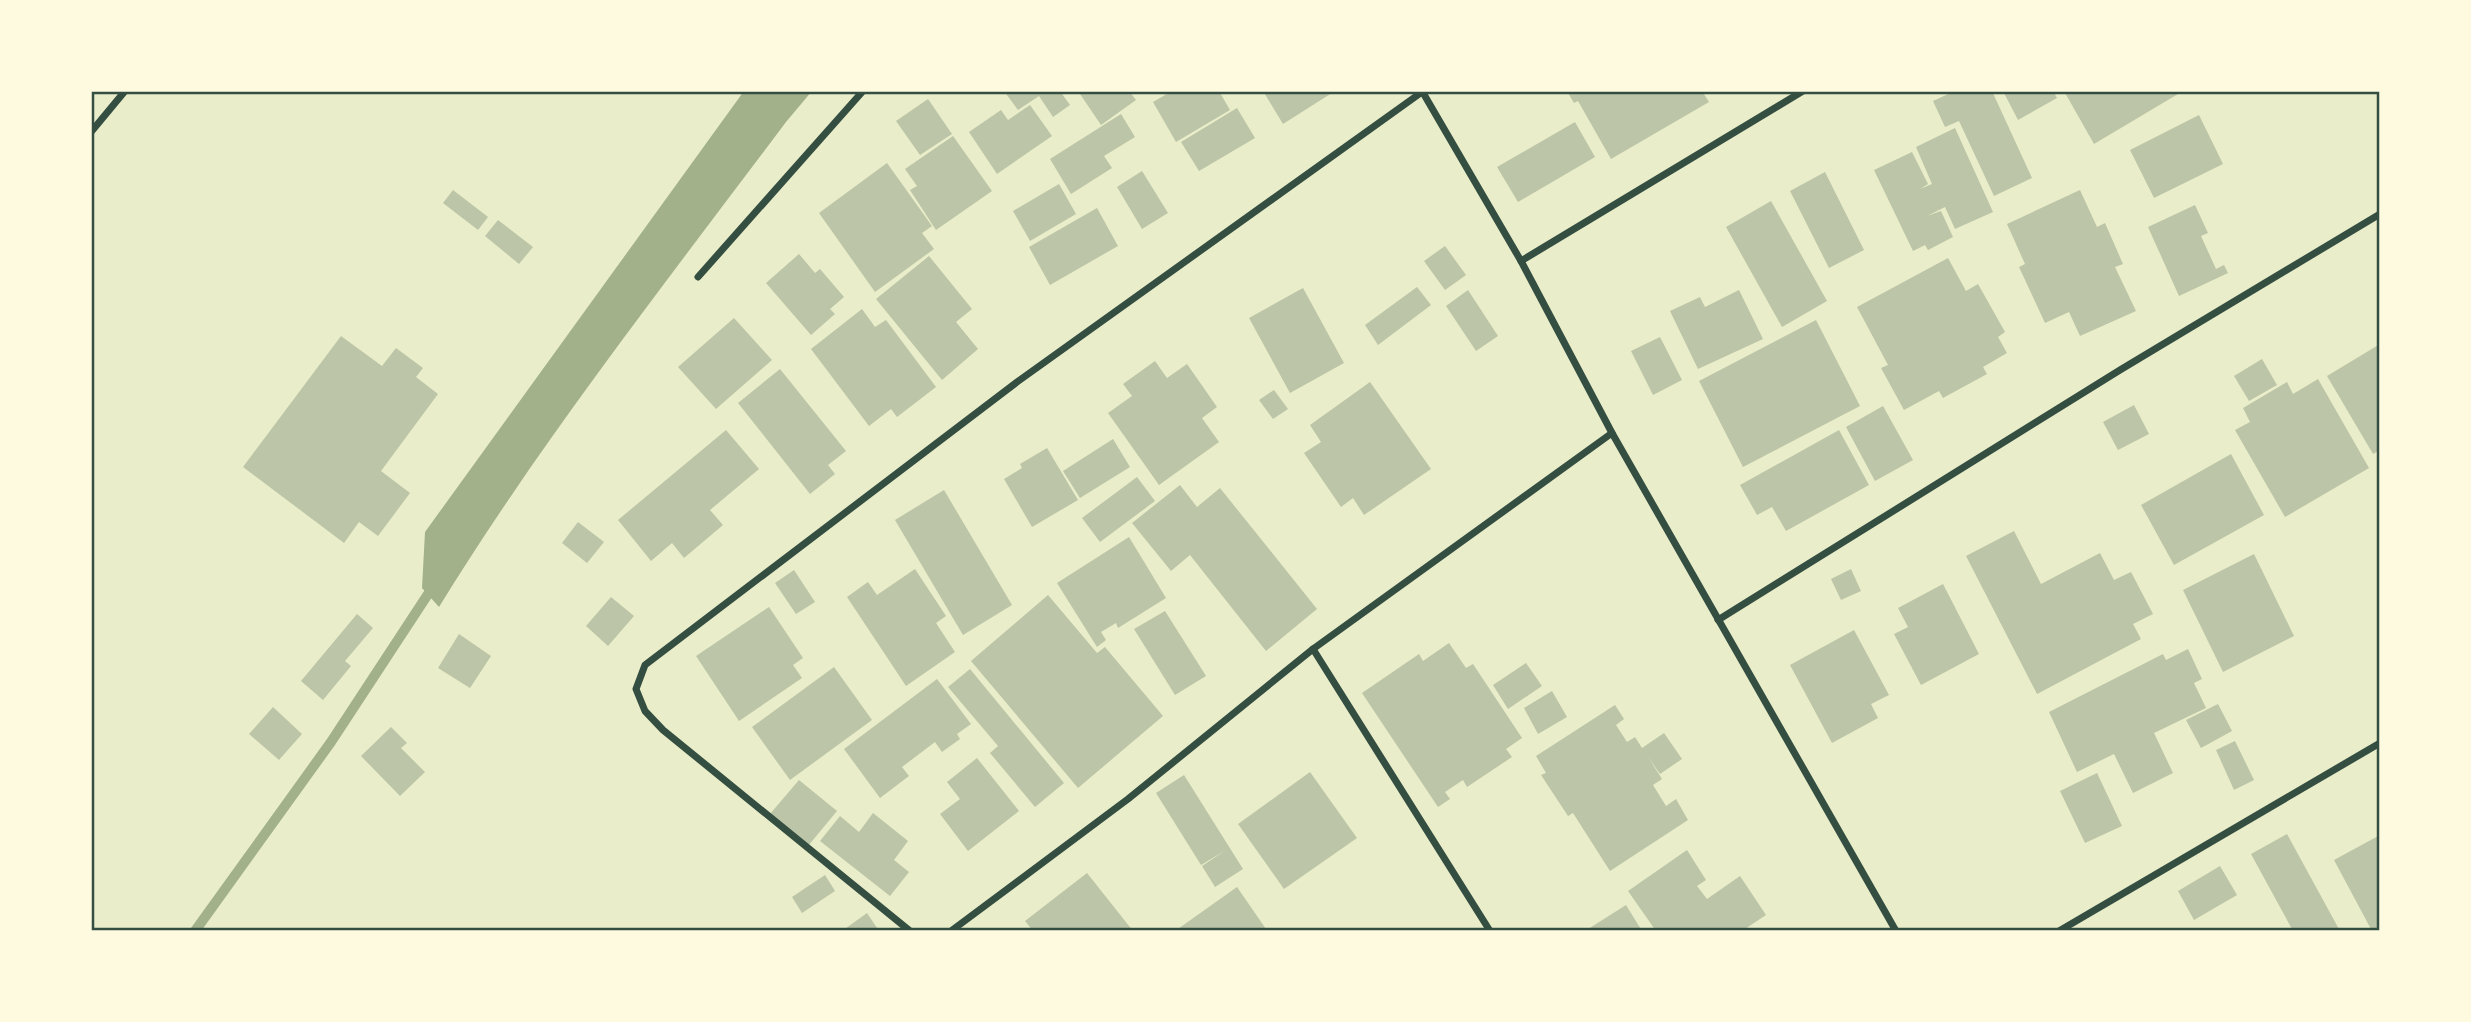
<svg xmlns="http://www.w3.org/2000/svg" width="2471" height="1022" viewBox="0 0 2471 1022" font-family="Cabin,sans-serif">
<rect width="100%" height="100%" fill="#e9edc9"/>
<path fill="#a3b18a" d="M744 91H812L786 122C667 281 543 438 439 607L422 588 425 532Z"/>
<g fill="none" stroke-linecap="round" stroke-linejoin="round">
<polyline stroke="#a3b18a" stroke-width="10" points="195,931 331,742 434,585"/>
</g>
<g fill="#bcc5a7">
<polygon points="1004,91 1060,91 1070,105 1053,117 1039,96 1018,110"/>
<polygon points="1078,91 1129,91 1136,100 1101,125"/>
<polygon points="1172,91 1219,91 1230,110 1176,142 1153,102"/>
<polygon points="1263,91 1335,91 1283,124"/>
<polygon points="1567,91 1702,91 1709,102 1611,159 1578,101 1574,103"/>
<polygon points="1955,91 1992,91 2032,178 1994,196 1959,121 1945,127 1933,101"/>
<polygon points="2003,91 2053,91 2057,98 2018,120"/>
<polygon points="2064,91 2176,91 2178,94 2094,144"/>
<polygon points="928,99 952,134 920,155 896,121"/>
<polygon points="1030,105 1052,136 997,174 969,132 1001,110 1008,120"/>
<polygon points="1237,108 1255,138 1199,171 1181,142"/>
<polygon points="1121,114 1135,137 1104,156 1112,168 1071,194 1050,159"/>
<polygon points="2199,115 2223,164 2154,198 2130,150"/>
<polygon points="1575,122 1595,157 1518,202 1497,167"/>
<polygon points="1955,128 1993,212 1955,229 1945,207 1927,216 1941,211 1953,237 1928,250 1925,245 1913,251 1874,170 1912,152 1928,184 1920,189 1932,184 1916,147"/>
<polygon points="953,136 992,191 936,230 910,190 917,186 905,169"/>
<polygon points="887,163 932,226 922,233 934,249 875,292 819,213"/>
<polygon points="1142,171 1168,213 1142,229 1117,187"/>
<polygon points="1825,172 1864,250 1829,268 1790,191"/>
<polygon points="1059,184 1076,214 1030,241 1013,211"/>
<polygon points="453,190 488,217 478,230 443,203"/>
<polygon points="2080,190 2097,227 2105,223 2123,264 2115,267 2136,311 2080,336 2069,312 2045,323 2019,267 2025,264 2007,224"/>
<polygon points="1771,201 1827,301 1782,327 1726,227"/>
<polygon points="2195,205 2208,233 2201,236 2216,269 2224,265 2228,273 2179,296 2148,227"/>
<polygon points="1097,208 1118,246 1050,285 1029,247"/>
<polygon points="498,220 533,247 519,264 485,236"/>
<polygon points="1445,246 1466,275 1445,290 1424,261"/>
<polygon points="799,254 815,273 820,269 844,297 830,309 835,314 811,335 766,283"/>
<polygon points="929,256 972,309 956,322 978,349 942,380 876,299"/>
<polygon points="1948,258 1966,291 1978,284 2005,332 1998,337 2007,353 1983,367 1987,374 1943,398 1939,391 1904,410 1881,368 1888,365 1857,307"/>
<polygon points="1417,287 1431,305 1378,345 1365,325"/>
<polygon points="1303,288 1344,363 1290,393 1249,318"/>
<polygon points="1468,290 1498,336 1476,351 1446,306"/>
<polygon points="1739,290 1763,339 1698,369 1670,311 1700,297 1705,307"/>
<polygon points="862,309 875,327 886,320 936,387 897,417 891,409 869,426 811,349"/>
<polygon points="734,318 772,360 716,409 678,367"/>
<polygon points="1816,320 1860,406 1743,467 1699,381"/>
<polygon points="341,336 382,366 396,348 423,368 416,377 438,394 381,471 410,493 378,536 359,522 344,543 243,467"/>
<polygon points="1660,337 1682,380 1653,395 1631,351"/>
<polygon points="2380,344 2380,450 2373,454 2327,376"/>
<polygon points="2262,359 2277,385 2249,401 2234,376"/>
<polygon points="1155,361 1167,378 1187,364 1217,407 1202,418 1219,442 1159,485 1108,413 1132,396 1123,384"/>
<polygon points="780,369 846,451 828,465 835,474 810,494 738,403"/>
<polygon points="2318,379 2369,468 2285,517 2235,430 2250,422 2243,408 2287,382 2293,394"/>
<polygon points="1370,382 1431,469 1364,515 1353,498 1341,507 1304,453 1321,442 1310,425"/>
<polygon points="1274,390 1288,409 1273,419 1259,400"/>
<polygon points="2134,405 2149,434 2118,450 2103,422"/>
<polygon points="1883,406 1913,460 1875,481 1846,427"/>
<polygon points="726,430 759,469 710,510 723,525 684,558 672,543 651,561 618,520"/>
<polygon points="1839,430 1869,485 1786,531 1772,507 1757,515 1740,485"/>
<polygon points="1113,439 1130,467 1080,498 1063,471"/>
<polygon points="1047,448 1078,500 1032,527 1004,479 1022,468 1020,464"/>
<polygon points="2231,454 2264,515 2174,565 2141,505"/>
<polygon points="1137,477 1155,501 1100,542 1082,518"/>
<polygon points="1180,485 1197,507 1220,488 1317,609 1266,651 1190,555 1171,571 1132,523"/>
<polygon points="944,490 1012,605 963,635 895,520"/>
<polygon points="578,522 604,542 587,563 562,543"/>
<polygon points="2014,531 2041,584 2100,553 2114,580 2131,572 2153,614 2133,624 2141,639 2037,694 1966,556"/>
<polygon points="1129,537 1166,598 1118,628 1116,623 1101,632 1106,640 1097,647 1057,583"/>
<polygon points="2254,554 2294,636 2223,672 2183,590"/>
<polygon points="915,569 946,616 936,623 955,652 906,686 847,597 868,582 877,595"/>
<polygon points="1851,569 1861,591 1841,600 1831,579"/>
<polygon points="794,570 815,602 796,614 775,583"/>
<polygon points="1943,584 1979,654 1921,685 1894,634 1908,627 1898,608"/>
<polygon points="1048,595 1097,653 1105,647 1163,716 1078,788 971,661"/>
<polygon points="611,597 634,616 608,646 586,626"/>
<polygon points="769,607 803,658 793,665 802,678 739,721 696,656"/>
<polygon points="1165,611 1206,676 1175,695 1134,629"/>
<polygon points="357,614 373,628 345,661 351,666 323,700 301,681"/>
<polygon points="1854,630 1889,695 1871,704 1878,718 1832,743 1790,665"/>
<polygon points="459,634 491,656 470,688 438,668"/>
<polygon points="1449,643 1466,668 1473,664 1522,738 1506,749 1512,757 1467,787 1463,780 1445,792 1450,799 1438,807 1362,693 1419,654 1423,661"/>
<polygon points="2188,649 2202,679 2194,683 2206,708 2154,733 2173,773 2133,793 2114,754 2077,772 2049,712 2163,654 2166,660"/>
<polygon points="1526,663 1542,686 1508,709 1493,685"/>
<polygon points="834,667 872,720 790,780 752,727"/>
<polygon points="970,669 1064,783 1035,807 990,753 998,746 948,687"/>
<polygon points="937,679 971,724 957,734 960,739 942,752 935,742 902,767 909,776 880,798 844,749"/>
<polygon points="1552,691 1567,717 1538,734 1524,708"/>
<polygon points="2218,704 2232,731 2201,748 2186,720"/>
<polygon points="1615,705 1624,719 1616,725 1627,742 1635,737 1642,748 1664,733 1682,759 1660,774 1648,757 1662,779 1653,785 1666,806 1676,799 1688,820 1610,871 1573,813 1568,816 1541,775 1546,773 1536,756"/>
<polygon points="273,707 302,734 279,760 249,734"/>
<polygon points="391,727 407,743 401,748 425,772 400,796 361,756"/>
<polygon points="2235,741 2254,780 2234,790 2216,750"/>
<polygon points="977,758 1019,811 968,851 940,814 960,799 947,782"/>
<polygon points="1310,772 1357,838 1284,889 1238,824"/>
<polygon points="2097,773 2122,826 2085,843 2060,791"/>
<polygon points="1184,775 1243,869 1215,887 1202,866 1226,850 1201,865 1156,793"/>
<polygon points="799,780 837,811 808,846 770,814"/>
<polygon points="873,813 908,841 894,860 909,872 890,896 820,841 840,816 859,832"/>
<polygon points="2287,834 2340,931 2293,931 2251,854"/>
<polygon points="2380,835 2380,931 2372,931 2334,860"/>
<polygon points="1687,850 1706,880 1697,886 1707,899 1740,876 1766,915 1742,931 1656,931 1628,891"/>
<polygon points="2220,866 2237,895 2194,920 2178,891"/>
<polygon points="1087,873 1133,931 1033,931 1025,921"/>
<polygon points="825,875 835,891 802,913 792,897"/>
<polygon points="1237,887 1266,929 1263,931 1175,931"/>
<polygon points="1626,905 1642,931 1585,931"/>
<polygon points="867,913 879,931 842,931"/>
</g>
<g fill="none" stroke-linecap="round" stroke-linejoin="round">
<g stroke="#344e41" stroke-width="7">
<polyline points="1422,91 1521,261 1612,433 1896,931"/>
<polyline points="91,132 125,91"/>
<polyline points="1521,261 1803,91"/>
<polyline points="698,277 863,91"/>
<polyline points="1718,620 2120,370 2380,214"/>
<polyline points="1313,649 1490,931"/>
<polyline points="910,931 663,730 645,711 636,689 645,665 1017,382 1422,92"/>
<polyline points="951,931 1128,799 1313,649 1612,433"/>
<polyline points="2059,931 2380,743"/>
</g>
</g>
<rect width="2471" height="1022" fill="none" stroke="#fefae0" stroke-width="186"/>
<rect x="93" y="93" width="2285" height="836" fill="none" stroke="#344e41" stroke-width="2.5"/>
</svg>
